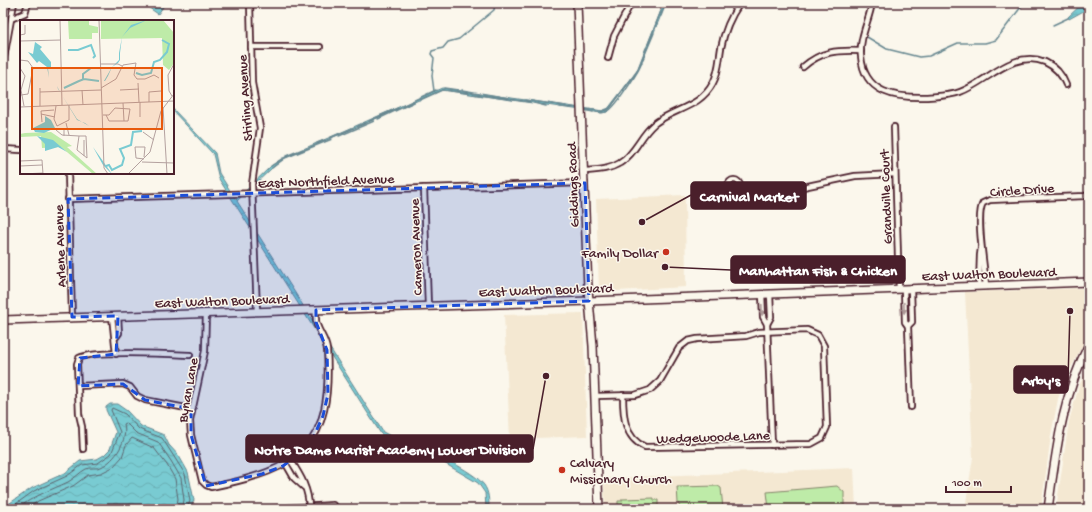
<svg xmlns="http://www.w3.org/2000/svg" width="1092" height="512" viewBox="0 0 1092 512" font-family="'Gochi Hand',sans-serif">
<defs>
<pattern id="water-waves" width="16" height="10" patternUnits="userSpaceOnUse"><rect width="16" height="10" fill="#79cbd2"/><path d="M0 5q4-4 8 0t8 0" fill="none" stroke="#6aaeb4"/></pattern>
</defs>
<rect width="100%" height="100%" fill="#fbf7ec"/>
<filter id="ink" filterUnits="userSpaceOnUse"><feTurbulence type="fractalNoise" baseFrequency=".025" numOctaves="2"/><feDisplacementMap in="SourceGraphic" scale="8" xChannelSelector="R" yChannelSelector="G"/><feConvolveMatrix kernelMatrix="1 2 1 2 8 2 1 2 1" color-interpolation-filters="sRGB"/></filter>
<g filter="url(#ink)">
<g fill="#f4e8d2">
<polygon points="685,195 686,287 599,292 596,199"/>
<polygon points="1089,288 1089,333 1064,381 1058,399 1051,435 1041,509 965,509 973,457 965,292"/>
<polygon points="583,313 587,436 510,439 504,315"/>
<polygon points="1089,366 1089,509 1056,509 1069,421 1079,386"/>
<polygon points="854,468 856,509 605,509 604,478"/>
</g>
<g fill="#beeba8" stroke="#84856a">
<polygon points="718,486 721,488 723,509 681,509 678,503 677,487"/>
<polygon points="837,486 844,492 844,509 769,509 767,492"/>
<polygon points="654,498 654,500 658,500 658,509 618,509 618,501 622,501 622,499"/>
</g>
<g fill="url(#water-waves)" stroke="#66868f">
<polygon points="142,3 163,3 163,7 158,14"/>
<path d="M664 3H666L638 71 607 112 602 113 442 90 285 158 272 168 237 201 383 432C391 437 400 439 409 442 426 449 474 471 484 485 489 492 489 501 489 509H486L485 493 478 483 444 463 381 434 219 179 213 154 173 111V109L215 153 219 173 236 200 271 166 285 157 442 88 602 111 607 110 637 71Z"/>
<polygon points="1083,3 1089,3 1089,8 1069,19 1068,17"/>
<polygon points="110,404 117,404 127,411 141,426 164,435 169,445 179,456 188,472 194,500 191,508 9,509 7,505 32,488 65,473 80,461 97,459 104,455 110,449 116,432 106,410 106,407"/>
</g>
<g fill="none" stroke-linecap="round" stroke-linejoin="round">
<g stroke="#5d646e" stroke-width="1">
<polyline points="12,509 13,506 34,491 67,476 82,465 98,463 111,454 120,432 111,410 112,408 125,414 139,429 162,438 185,474 190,501 187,509"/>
<path d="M17 509C33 496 51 490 68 482 74 479 80 472 86 469 91 467 96 469 101 467 116 460 128 440 124 424L126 423 136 433 158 442 171 461 181 478 184 500 182 509"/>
<polyline points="27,509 38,501 73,486 88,475 101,473 113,467 122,457 126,445 132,438 154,448 167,465 175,479 178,499 176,509"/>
</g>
<g stroke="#66868f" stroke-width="1.5">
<polyline points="661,16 666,3"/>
<polyline points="1053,25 1068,18"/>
<polyline points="867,37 887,49 919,57 929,56 958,43 985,43 996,40 1024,3"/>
<polyline points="648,44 661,11"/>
<polyline points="643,59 654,33"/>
<polyline points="444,88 458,90"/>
<polyline points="462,90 509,98"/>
<polyline points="434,91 432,76 434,58 431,54 432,51 443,48 448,42 459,39 494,10 495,3"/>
<polyline points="473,94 530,102"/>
<polyline points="420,100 442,90 469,93"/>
<polyline points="525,100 566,106"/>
<polyline points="534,103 546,106"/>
<polyline points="402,106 436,90"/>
<polyline points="560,107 572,108"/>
<polyline points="570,107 577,108"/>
<polyline points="585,109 602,111 610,108 637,71 646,48"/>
<polyline points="585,110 593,112"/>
<path d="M596 112C601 113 605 113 608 111 616 107 639 71 642 62"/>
<polyline points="378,119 414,102"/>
<polyline points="369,121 398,108"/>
<polyline points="358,126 366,123"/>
<polyline points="339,136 374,121"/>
<polyline points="330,138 353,128"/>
<polyline points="317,143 325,140"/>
<polyline points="286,156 303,149"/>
<polyline points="271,166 283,158"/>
<polyline points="272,168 285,158 332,139"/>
</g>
<defs>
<g id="street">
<polyline points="250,3 252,83 260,128 252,184 257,311"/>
<path d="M872 3C869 21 859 38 861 56 864 94 896 98 927 97 938 96 949 96 960 92 987 82 1013 49 1045 62 1056 67 1062 74 1066 85"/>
<polyline points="13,18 25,13 28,3"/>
<polyline points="251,47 320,47"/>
<polyline points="608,58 614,36 631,3"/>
<polyline points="3,63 14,3"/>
<path d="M803 67C821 51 837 50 861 51"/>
<polyline points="894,127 899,289"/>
<polyline points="3,149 21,150"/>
<path d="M584 171C597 170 609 170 620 163 635 154 640 136 654 124 674 108 700 108 713 83 719 72 719 60 721 48 724 32 731 16 740 3"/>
<polyline points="68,173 72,317"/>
<circle cx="734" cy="186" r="6"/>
<polyline points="424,188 428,306"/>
<polyline points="741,188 748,189 803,187 855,176 895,174"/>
<polyline points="68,199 585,183"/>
<polyline points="979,286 980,255 981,248"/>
<path d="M986 286C985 269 975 215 983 203L990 200 1085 196 1089 194"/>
<polyline points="904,289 905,322 908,326"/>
<polyline points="911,289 912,322 908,326 911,407"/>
<polyline points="762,294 763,317 767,324"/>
<polyline points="770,294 771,317 767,324 772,445"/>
<path d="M206 313 205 351 190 421 191 435 202 481 206 485 211 487C301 469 333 447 327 350 326 340 320 334 317 325 315 320 316 314 316 310"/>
<polyline points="112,316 116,354"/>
<polyline points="116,337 119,333 118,316"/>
<polyline points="78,386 123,384 130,387 137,396 145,400 191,409"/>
<path d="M595 396 635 395 650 390 660 381 679 348 688 341 697 339 746 336 759 332 807 330 818 335 824 346 827 427 822 438 811 444 645 447C624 438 623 415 623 395"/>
<path d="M83 449 82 427 79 414 77 364 79 358C93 350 170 354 190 355"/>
<path d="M291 461C301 476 309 490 309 508"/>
<polyline points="286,464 294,478 304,487"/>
<polyline points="271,509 333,505 338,509"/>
</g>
<g id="secondary">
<polyline points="577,3 588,289 593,346 599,509"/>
<polyline points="3,320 589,301 1089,282"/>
</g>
<path id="primary" d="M1048 509C1056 452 1062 396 1089 344"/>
</defs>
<use href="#street" stroke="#4a1f2b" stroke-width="8"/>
<use href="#secondary" stroke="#4a1f2b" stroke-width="10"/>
<use href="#primary" stroke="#4a1f2b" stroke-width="10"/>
<use href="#street" stroke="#fbf7ec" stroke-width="4.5"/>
<use href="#secondary" stroke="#fbf7ec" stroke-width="7"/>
<use href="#primary" stroke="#fbf7ec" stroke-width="7"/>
</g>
<defs><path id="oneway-solid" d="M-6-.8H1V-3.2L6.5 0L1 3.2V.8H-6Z"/></defs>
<g fill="#ab9695">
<use href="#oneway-solid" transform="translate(904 308) rotate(88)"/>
<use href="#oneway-solid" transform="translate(762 310) rotate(88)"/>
</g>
</g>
<path fill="#1d4ed8" fill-opacity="0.2" stroke="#1d4ed8" stroke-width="3" stroke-dasharray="8 5" stroke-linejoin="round" d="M585 183 589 301 316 310V322L327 350 328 394 323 416 313 438 300 453 283 466 262 474 206 486 191 435V409L145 400 123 384 78 386 80 358 116 354 118 316 72 317 68 199Z"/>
<g fill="#c8321e" stroke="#fbf7ec" stroke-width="1.5">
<circle cx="666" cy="252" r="4"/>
<circle cx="562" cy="470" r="4"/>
</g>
<g text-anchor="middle" stroke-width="3" stroke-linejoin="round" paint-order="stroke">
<g font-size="14" fill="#4a1f2b" stroke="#fbf7ec">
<text transform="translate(244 98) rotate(-94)" y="5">Stirling Avenue</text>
<text transform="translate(326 180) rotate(-2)" y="5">East Northfield Avenue</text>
<text transform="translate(572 185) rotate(-92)" y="5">Giddings Road</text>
<text transform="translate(1022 189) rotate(-4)" y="5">Circle Drive</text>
<text transform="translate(885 197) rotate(-92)" y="5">Grandville Court</text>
<text transform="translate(59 246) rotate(-92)" y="5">Arlene Avenue</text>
<text transform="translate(415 247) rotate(-92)" y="5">Cameron Avenue</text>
<text transform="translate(989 273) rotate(-2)" y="5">East Walton Boulevard</text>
<text transform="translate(546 289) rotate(-2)" y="5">East Walton Boulevard</text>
<text transform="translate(222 300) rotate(-2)" y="5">East Walton Boulevard</text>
<text transform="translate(187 390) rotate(-80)" y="5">Bynan Lane</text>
<text transform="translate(713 436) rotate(-2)" y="5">Wedgewoode Lane</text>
</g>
<g font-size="14" fill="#4a1f2b" stroke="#fbf7ec" text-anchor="end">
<text x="658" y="257">Family Dollar</text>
<text x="570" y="467" text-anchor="start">Calvary<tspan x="570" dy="16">Missionary Church</tspan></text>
</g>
</g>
<g transform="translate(20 20)">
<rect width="154" height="154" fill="#fbf7ec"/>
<path d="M48 0H69V5L78 7V13H72V19H49ZM81 0H143L154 13V43L149 50 143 45 142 18 81 19Z" fill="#beeba8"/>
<path d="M31 112 52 126 47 127 77 154H73L41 127 22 128 21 116 0 117V114L5 113Z" fill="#beeba8"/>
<path d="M127 0 110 8 102 17 100 33V40L98 43 92 47 88 56 85 61H84L64 59 40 72 57 100 65 103 69 106 73 127 92 154 83 145 73 127 69 106 57 99 38 69 37 66 29 58 27 47 19 41 17 43 8 32H0H8L13 34 15 22 22 27 20 29 31 42V49L28 48 29 58 37 66 40 72 64 59 84 61 92 47 99 40V33L102 17 111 5ZM25 96 31 100 35 108 24 113 15 112 13 108 25 102ZM17 116 33 120 47 132 38 127 25 131V124Z" fill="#79cbd2"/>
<path fill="none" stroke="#79cbd2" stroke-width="2" d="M48 30H58L71 25 75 36 73 38M116 53 122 55 131 53 134 42 140 40 147 32 149 24 142 20M63 59V54L71 48M59 61 64 59 79 61M44 68 59 61M86 146 89 145 92 150 102 145 104 138 100 129 111 125 113 112 122 111"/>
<path fill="none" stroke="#b4a19f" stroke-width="1" d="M40 0 42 85M79 0 84 148 88 154M0 15 5 14V5M0 21 41 20M0 40 8 41 13 48 8 74 1 75M116 43 114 55 117 59H125L134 55 139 58M80 44H98L102 46M0 48 5 56 1 70 4 86M118 63 119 82M20 68V86M81 68 96 59 103 45 116 43M62 70 63 85M100 70 119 69M20 72 81 70M152 76 149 71 148 55 154 44M120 82V97M129 82V72L141 71M103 83 104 101M36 86 34 99 37 106 49 100V85M0 87 154 81M143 87 147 154M21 94 35 97M83 95H89L95 88 110 89 108 101H89L86 95M22 102 21 91 34 90M46 103 49 115M36 110 42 115 59 116M123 112 134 120M44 116V109H54M59 116H66L67 138 57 130ZM64 136V120M124 137 125 127H115L116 138 124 139M0 141 22 140 23 154M122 142 154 143M0 146 22 145M2 154 23 153M108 154 130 132 141 91 154 74"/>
<path fill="#e8590c" fill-opacity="0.15" stroke="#e8590c" stroke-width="2" d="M12 48H142V109H12Z"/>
<rect width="154" height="154" fill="none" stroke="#4a1f2b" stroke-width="2"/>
</g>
<path fill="none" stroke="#4a1f2b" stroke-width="1.5" d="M642 222L691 195M665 267L731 270M1070 311L1068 380M546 376L533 449"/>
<g fill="#4a1f2b" stroke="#fbf7ec" stroke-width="1.5">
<circle cx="642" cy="222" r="4"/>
<circle cx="665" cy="267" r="4"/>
<circle cx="1070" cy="311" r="4"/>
<circle cx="546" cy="376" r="4"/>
</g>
<g fill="#4a1f2b" stroke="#4a1f2b" stroke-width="1.5">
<rect x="691" y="182" width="115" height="27" rx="4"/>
<rect x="731" y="256" width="174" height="27" rx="4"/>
<rect x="1014" y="366" width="54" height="27" rx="4"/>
<rect x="246" y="435" width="287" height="27" rx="4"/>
</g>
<g font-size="15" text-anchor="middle" font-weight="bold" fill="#fff">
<text x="749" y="201">Carnival Market</text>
<text x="818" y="275">Manhattan Fish &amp; Chicken</text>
<text x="1041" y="385">Arby's</text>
<text x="390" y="454">Notre Dame Marist Academy Lower Division</text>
</g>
<rect width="1092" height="512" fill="none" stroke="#fbf7ec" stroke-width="16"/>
<rect x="8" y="8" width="1076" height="496" fill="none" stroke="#4a1f2b" stroke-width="1.5" filter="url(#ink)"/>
<path d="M946 486v6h65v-6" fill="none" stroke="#4a1f2b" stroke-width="2"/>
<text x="952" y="486" font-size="12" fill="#4a1f2b" stroke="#fbf7ec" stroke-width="3" paint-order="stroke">100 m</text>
</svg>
